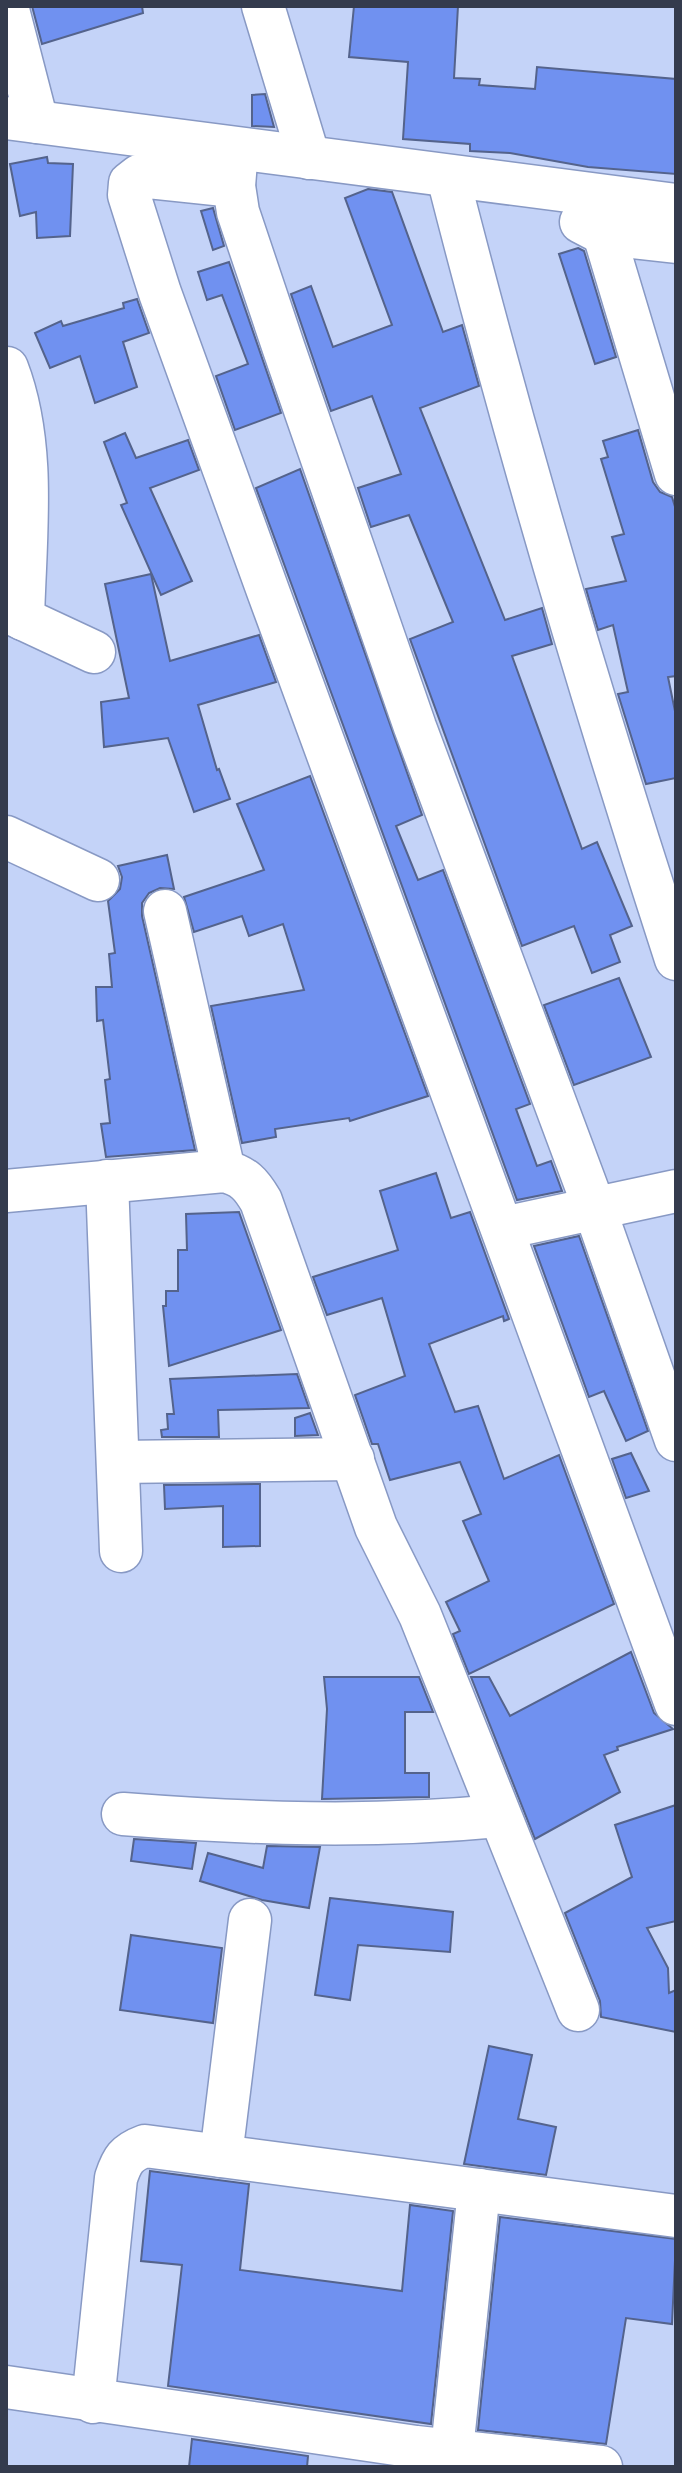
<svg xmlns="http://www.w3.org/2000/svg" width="682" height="2473" viewBox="0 0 682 2473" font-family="Lato,sans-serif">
<rect width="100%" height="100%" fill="#c4d3f8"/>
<g fill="#7091f0" stroke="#54638c" stroke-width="2">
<polygon points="32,6 142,6 143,13 42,44"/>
<polygon points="354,6 458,6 454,78 480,79 479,85 535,89 537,67 676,79 676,174 588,167 510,153 470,151 470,144 403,139 408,62 349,57"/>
<polygon points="265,94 274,127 252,126 252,95"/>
<polygon points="47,157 48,163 73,164 70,236 37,238 36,212 20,216 10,164"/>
<polygon points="368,189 392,192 443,332 462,325 479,386 420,408 505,620 542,608 552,644 512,656 582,849 597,842 632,926 610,935 620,962 592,973 574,926 522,946 410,639 453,622 409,515 371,527 358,488 401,474 372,396 331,411 291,294 311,286 333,347 392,325 345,198"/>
<polygon points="213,208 224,246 213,250 201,211"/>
<polygon points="578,248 584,251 616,357 595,364 559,254"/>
<polygon points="229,262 281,413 235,430 216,376 248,364 222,295 207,300 198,272"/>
<polygon points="137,299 149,333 123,342 137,387 95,403 80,356 50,368 35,333 61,321 63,326 124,308 123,303"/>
<polygon points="638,430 653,482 660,492 672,497 676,510 676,676 668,677 676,716 676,778 646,784 618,694 628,692 613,625 598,630 586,589 626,581 612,537 624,534 601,459 608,457 603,441"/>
<polygon points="125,433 136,458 188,440 199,470 150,488 192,581 161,595 121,505 127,503 104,442"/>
<polygon points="300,469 422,815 396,826 418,880 443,870 530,1104 516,1109 537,1166 551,1161 562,1191 517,1200 291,583 256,488"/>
<polygon points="151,574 170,661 259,635 276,682 198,705 217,770 219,769 230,799 194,812 168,738 104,747 101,702 129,698 105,584"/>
<polygon points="310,776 428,1096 350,1121 349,1118 275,1129 276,1137 242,1143 211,1006 304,990 283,924 249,936 242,916 194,932 184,897 264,870 237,804"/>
<polygon points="167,855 174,889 160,888 149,893 142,903 142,916 195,1150 106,1157 101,1124 110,1123 105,1080 110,1079 103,1020 97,1021 96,987 112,987 109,954 115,953 108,901 120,889 122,877 118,866"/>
<polygon points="619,978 651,1057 574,1085 544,1005"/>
<polygon points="436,1173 451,1218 470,1212 509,1319 504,1321 503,1316 429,1344 455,1412 478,1406 504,1479 559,1455 614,1604 469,1674 453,1634 460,1631 446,1602 489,1581 463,1521 481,1514 460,1462 390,1480 378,1444 372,1444 355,1395 405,1376 382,1298 327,1315 313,1277 398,1250 380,1191"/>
<polygon points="239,1212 281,1330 169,1366 163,1306 166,1306 166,1291 178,1291 178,1250 187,1250 186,1214"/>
<polygon points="579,1236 648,1431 626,1441 604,1391 589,1397 534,1246"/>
<polygon points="297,1374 309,1408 218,1410 219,1437 162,1437 161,1430 168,1429 167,1414 174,1414 170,1379"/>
<polygon points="310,1413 318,1435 295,1436 295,1418"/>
<polygon points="631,1453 649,1491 626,1498 612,1459"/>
<polygon points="260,1484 260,1546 223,1547 223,1506 165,1509 164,1485"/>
<polygon points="631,1652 654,1713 673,1729 617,1747 618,1750 604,1755 620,1792 535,1839 471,1677 489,1677 510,1716"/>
<polygon points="324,1677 419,1677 433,1712 405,1712 405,1773 429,1773 429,1797 322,1799 327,1709"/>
<polygon points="676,1805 676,1921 647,1928 668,1968 669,1993 676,1990 676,2032 601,2017 600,2001 565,1913 632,1877 615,1825"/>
<polygon points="134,1839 196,1843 192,1869 131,1861"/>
<polygon points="267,1846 320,1847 309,1908 262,1900 200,1881 208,1853 263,1868"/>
<polygon points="330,1898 453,1912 450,1952 358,1945 350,2000 315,1995"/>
<polygon points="131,1935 222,1948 213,2023 120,2010"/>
<polygon points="489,2046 532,2055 518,2119 556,2127 546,2175 464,2164"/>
<polygon points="150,2171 249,2184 240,2270 402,2291 410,2205 453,2211 431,2424 168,2386 182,2265 141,2261"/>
<polygon points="500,2217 676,2239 672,2324 626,2318 606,2444 478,2430"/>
<polygon points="192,2439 308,2456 307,2467 189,2467"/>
</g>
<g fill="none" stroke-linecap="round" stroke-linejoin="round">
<defs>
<g id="street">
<polyline points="7,6 37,122"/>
<polyline points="263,6 309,158"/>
<polyline points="6,118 676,205"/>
<polyline points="237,149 234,186 238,212 284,349 415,727 594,1207 676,1440"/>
<path d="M448 177C515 440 592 701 676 959"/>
<polyline points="234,186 139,176 130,183 129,195 160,293 268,591 676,1704"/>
<polyline points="581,222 604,234 676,242"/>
<polyline points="604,234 676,474"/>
<path d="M7 368C37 446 25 537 23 619"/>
<polyline points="6,611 94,652"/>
<polyline points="6,837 98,880"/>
<polyline points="165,911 224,1171"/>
<polyline points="107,1181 121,1551"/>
<path d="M6 1191 224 1171C244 1176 251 1184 261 1201L376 1527 420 1615 578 2010"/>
<polyline points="503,1228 676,1191"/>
<polyline points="118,1462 353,1459"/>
<path d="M123 1814C250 1824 372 1828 498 1816"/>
<polyline points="221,2156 250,1920"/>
<polyline points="6,2387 416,2447 601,2467"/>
<path d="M93 2402 116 2178C122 2160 126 2153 145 2146L676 2216"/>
<polyline points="452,2450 479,2190"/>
</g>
</defs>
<use href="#street" stroke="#8899c4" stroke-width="45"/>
<use href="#street" stroke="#fff" stroke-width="42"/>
</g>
<rect width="682" height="2473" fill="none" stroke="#343b4d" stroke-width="16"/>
</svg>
